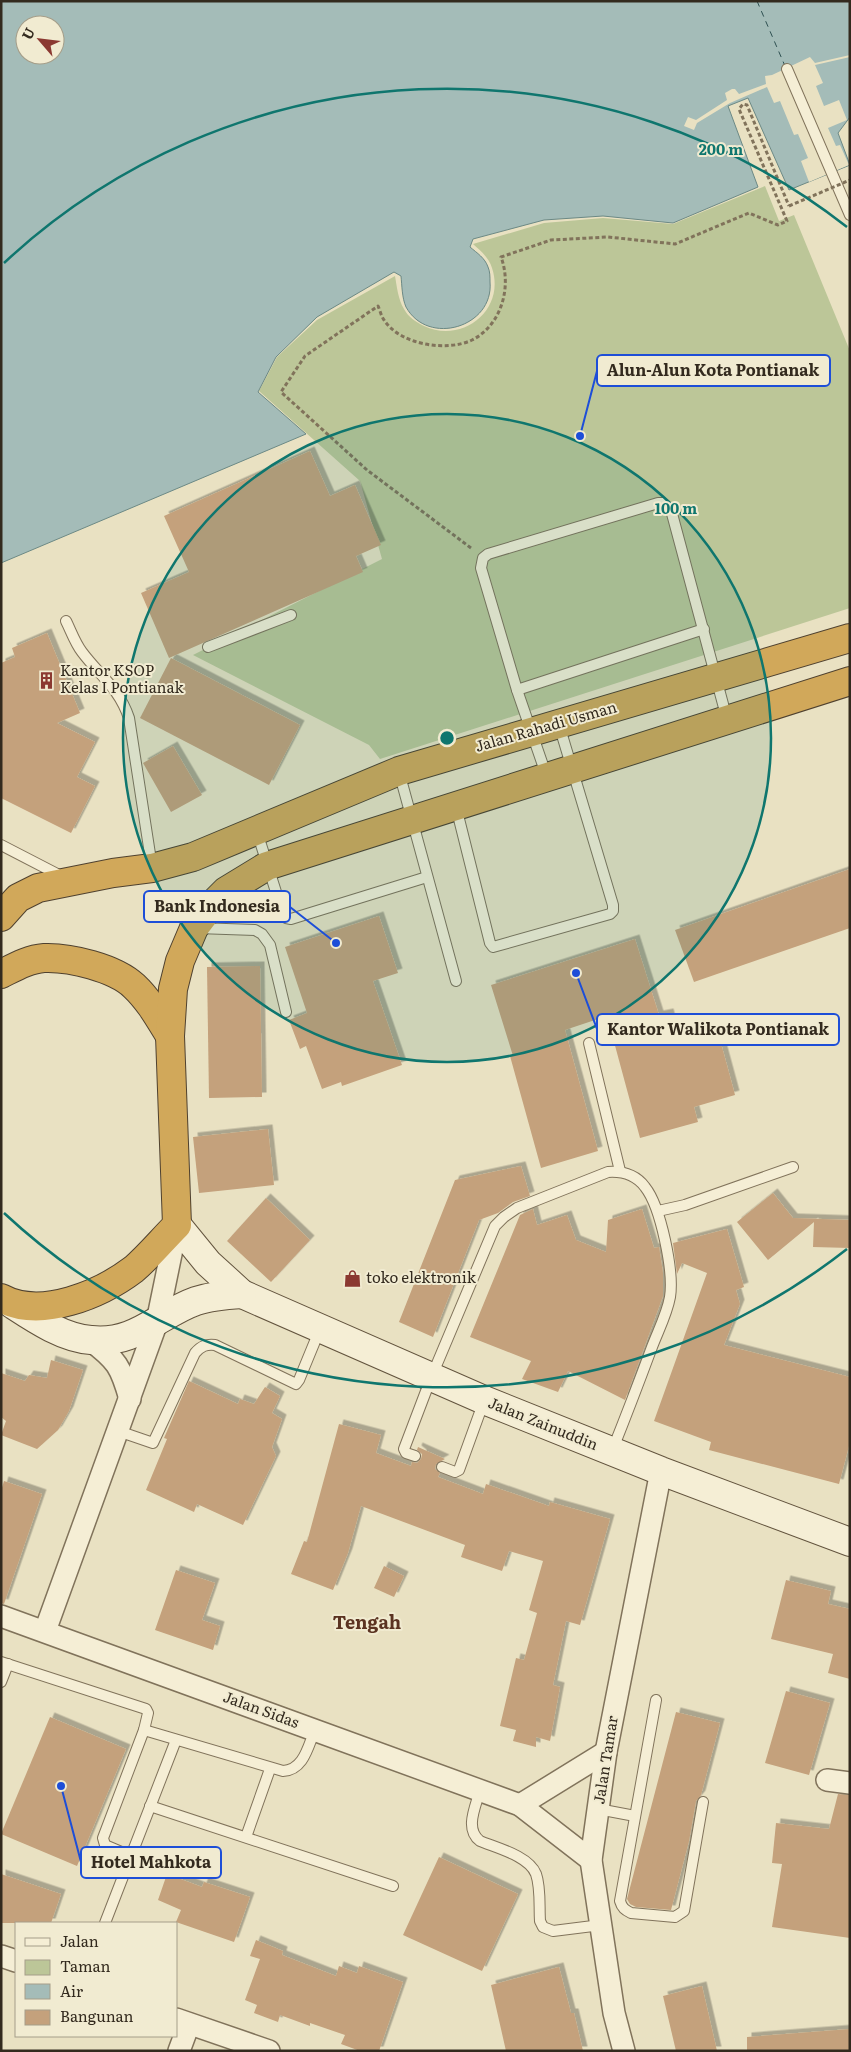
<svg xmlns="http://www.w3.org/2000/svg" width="851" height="2052" viewBox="0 0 851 2052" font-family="Literata,serif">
<defs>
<filter id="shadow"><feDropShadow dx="4.5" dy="-4.5" stdDeviation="0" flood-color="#0004"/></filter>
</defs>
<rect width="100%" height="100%" fill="#e9e1c2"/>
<path fill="#bcc698" d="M765 186 779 221 794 215 850 351V608L380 759 369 745 193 655 382 559 360 481 259 391 277 357 317 320 395 276C397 287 398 299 404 309 408 317 416 322 424 326 462 344 506 310 492 268 489 258 481 251 473 244L544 223 603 218 673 224Z"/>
<path fill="#a4bcb8" stroke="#6c8985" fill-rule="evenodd" d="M1 1H850V117L838 133 850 165 789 190 748 98 728 106 758 187 673 223 603 216 544 220 473 239 470 247C477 253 485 258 488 267 490 271 490 277 490 282 494 327 428 347 406 307 402 298 402 286 401 276L394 272 317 317 276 357 258 392 306 434 1 563ZM25 25H55V55H25Z"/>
<polygon fill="#e9e1c2" points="850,55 850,57 815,65 823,83 816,86 824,106 839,100 847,120 828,128 836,146 840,145 849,165 809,182 801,161 808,158 798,134 794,135 780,101 774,103 767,87 730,103 697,123 694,130 684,126 688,117 696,120 727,100 725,93 732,89 735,89 739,94 766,84 765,76 772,75 810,57 815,63"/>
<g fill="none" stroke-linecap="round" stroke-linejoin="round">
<polyline stroke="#2e5051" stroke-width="1" stroke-dasharray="6 5" stroke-linecap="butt" points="757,1 785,66"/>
</g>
<g fill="#c4a17c" filter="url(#shadow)">
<polygon points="310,451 330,496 355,485 381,545 356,556 363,572 169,658 141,593 189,572 164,516"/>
<polygon points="47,633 80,713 57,723 95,742 77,777 95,786 71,833 1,798 1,663 15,657 12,648"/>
<polygon points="171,658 300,725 269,785 140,718"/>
<polygon points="173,746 202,795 171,812 143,763"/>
<polygon points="850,869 850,928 694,982 675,930"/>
<polygon points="379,916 398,973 373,981 402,1065 342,1086 341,1082 322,1089 306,1046 300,1049 289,1020 307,1013 285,947"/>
<polygon points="635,939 659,1015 669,1013 675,1036 716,1025 735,1095 694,1107 698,1122 640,1138 607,1016 565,1030 598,1151 541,1168 510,1056 513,1056 491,985"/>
<polygon points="260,966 262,1097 209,1098 207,967"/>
<polygon points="268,1129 274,1185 199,1193 193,1137"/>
<polygon points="521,1166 530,1196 513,1202 498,1213 479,1220 433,1337 399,1322 455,1180"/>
<polygon points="773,1193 793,1218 850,1220 850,1248 813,1247 814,1222 768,1260 737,1222"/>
<polygon points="266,1198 310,1240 271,1282 227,1241"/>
<polygon points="533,1209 537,1225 567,1215 576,1240 606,1252 608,1220 642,1209 654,1248 659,1247 663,1273 663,1296 625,1400 568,1371 558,1392 522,1379 531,1361 470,1337 520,1215"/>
<polygon points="727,1229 744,1287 736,1290 740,1304 724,1345 850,1377 850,1442 839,1484 709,1450 711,1442 654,1421 707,1273 682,1263 677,1274 673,1243"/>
<polygon points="51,1360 83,1370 69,1411 58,1430 37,1449 1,1435 6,1421 1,1417 1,1373 25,1381 29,1375 47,1378"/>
<polygon points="189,1381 238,1404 240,1399 254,1404 265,1387 280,1396 272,1413 282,1419 272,1447 276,1456 243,1525 197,1504 194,1512 146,1490 167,1439 164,1438"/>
<polygon points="339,1424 381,1435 376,1453 411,1466 412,1462 417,1463 421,1459 422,1454 417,1450 418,1447 445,1459 436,1464 435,1469 440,1473 438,1477 483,1494 486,1484 549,1506 550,1502 610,1519 580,1625 566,1621 553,1685 560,1687 550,1741 536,1737 536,1747 513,1741 516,1730 500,1726 516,1658 524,1660 537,1613 529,1610 543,1561 509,1551 502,1571 461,1557 465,1545 361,1506 348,1553 333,1590 291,1574 304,1541 307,1542"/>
<polygon points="4,1481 42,1494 4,1604 1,1603 1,1491"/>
<polygon points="384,1566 404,1576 394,1597 374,1588"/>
<polygon points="176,1570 215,1583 202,1620 220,1626 213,1650 155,1630"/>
<polygon points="786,1580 831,1591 828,1604 850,1609 850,1679 828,1673 833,1654 771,1639"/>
<polygon points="786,1691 830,1703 809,1775 765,1763"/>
<polygon points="676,1712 720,1723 701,1795 696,1801 689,1841 671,1910 636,1907 630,1904 627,1899"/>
<polygon points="50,1717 126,1749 77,1866 1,1834"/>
<polygon points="838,1794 850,1795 850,1938 772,1927 782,1864 772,1863 776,1823 829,1829"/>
<polygon points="439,1857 518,1894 482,1971 403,1935"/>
<polygon points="1,1874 61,1894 51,1923 1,1923"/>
<polygon points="167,1874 202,1887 204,1882 250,1897 234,1942 176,1922 181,1910 158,1900"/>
<polygon points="256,1940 283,1951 282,1955 336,1976 339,1966 357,1973 359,1966 403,1982 379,2051 360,2051 341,2044 345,2035 310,2023 310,2026 280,2015 278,2022 254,2013 257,2005 245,2000 260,1959 250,1956"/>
<polygon points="559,1967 571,2013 574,2013 583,2051 506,2051 491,1985"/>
<polygon points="702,1986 717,2051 676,2051 663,1996"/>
<polygon points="850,2029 850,2051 747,2051 747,2037"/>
</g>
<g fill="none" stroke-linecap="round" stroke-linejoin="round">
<defs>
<g id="lane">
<polyline points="787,69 850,215"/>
<path d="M66 621C71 631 75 643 82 652 100 676 119 688 129 718L152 867"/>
<polyline points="208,647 291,615"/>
<polyline points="517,690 704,629"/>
<polyline points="399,772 456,981"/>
<polyline points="547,777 517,690 481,568 483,558 488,554 658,503 663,503 671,510 727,719"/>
<polyline points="456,807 490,943 493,947 610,914 613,911 613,905 559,725"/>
<polyline points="257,832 283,914 286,918 291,919 427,877"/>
<polyline points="1,845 63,877"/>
<polyline points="197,928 255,930 262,934 270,945 286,1012"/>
<polyline points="589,1043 620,1171"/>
<polyline points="658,1211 685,1205 793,1167"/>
<path d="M118 1431 153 1443 195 1353C201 1346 206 1344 215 1345L296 1384 299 1380 320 1329"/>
<path d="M415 1456 406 1453 404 1449 431 1378 495 1226 504 1217 517 1208 608 1172C623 1171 636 1175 645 1187 661 1207 674 1272 670 1297 667 1314 658 1331 652 1347 639 1382 626 1416 612 1451"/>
<polyline points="442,1467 455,1472 459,1470 484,1401"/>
<polyline points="1,1662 146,1709 148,1713 144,1730 103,1838 105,1845 131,1856"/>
<polyline points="1,1682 8,1664"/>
<path d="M656 1700 620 1901C622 1908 625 1910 631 1913L675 1917 684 1911 703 1802"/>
<path d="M144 1730 283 1771C304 1770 308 1746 315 1730"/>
<path d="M480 1790C476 1806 464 1829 480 1841 497 1848 529 1856 536 1874 541 1888 539 1907 540 1921L543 1927 553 1931 601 1925"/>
<polyline points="150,1806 393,1886"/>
<polyline points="598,1809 635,1816"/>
<polyline points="246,1837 270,1769"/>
<polyline points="105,1923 176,1740"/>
</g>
<g id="street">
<path d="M90 1340C117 1360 121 1367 130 1399"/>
<polyline points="1,1616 520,1805 591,1860"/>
<polyline points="45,1631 157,1322 177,1225"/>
<polyline points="827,1780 850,1783"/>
<polyline points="520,1805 606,1752"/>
<polyline points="1,1956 16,1961"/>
<polyline points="176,2019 269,2051"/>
<polyline points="179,2051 189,2024"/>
<polyline points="624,2051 614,2013 591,1860 606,1752 661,1471"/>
</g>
<g id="secondary">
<polyline points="177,1225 208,1263 242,1294 484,1400 661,1471 850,1542"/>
<path d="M12 1304C35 1319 63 1338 91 1340 135 1345 159 1314 196 1301 211 1296 226 1295 242 1294"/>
</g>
<g id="highway">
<polyline points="1,917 18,898 38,888 113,873 152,868 193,857 399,771 850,638"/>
<path d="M1 974C15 967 29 959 44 958 70 957 115 968 134 986 149 1000 159 1018 170 1036"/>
<path d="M1 1298C41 1320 101 1294 134 1269 149 1256 163 1239 177 1225L170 1036 173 989 180 961 194 928 210 907 226 891 267 866 850 681"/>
</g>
</defs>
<use href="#lane" stroke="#81735b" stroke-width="12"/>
<use href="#street" stroke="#81735b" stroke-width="24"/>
<use href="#secondary" stroke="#63543e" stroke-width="30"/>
<use href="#highway" stroke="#4f412f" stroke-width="30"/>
<path stroke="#81735b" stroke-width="3" stroke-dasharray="4 2.5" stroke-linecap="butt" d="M471 548 367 470 281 392 305 356 378 306C380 310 381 316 384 320 400 345 447 352 472 340 502 325 512 286 501 257L551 240 608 237 675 244 749 213 778 225 787 221 739 109 743 104 747 105 789 206"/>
<use href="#lane" stroke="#f5eed5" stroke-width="10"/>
<use href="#street" stroke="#f5eed5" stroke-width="21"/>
<use href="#secondary" stroke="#f5eed5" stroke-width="28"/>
<use href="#highway" stroke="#d1a85a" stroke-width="28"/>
<polyline stroke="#81735b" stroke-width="3" stroke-dasharray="4 2.5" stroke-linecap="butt" points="789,206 850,180"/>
</g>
<circle cx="447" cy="738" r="324" fill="#0f766e" fill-opacity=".12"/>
<g fill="none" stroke="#0f766e" stroke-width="2.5">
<circle cx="447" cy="738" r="324"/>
<path d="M847 1249A649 649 0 0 1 4 1213M4 263A649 649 0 0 1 847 227"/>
</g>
<defs>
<symbol id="building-bare" viewBox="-9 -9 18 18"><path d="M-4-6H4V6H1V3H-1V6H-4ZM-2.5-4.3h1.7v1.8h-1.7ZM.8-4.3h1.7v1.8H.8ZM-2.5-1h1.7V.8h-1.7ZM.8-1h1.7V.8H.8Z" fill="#8b3931" stroke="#f1ebd1" stroke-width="2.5" paint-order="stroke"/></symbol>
<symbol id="shop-bare" viewBox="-9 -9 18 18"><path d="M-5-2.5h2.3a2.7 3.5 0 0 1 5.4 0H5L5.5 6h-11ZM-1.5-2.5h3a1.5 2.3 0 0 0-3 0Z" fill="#8b3931" stroke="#f1ebd1" stroke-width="2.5" paint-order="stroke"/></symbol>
</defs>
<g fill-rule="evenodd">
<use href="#building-bare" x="34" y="668" width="25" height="25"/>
<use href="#shop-bare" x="340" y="1266" width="25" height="25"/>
</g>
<g text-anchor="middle" stroke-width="4" stroke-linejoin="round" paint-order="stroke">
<g font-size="15" fill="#332a1e" stroke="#f1ebd1" text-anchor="start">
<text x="60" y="676">Kantor KSOP<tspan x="60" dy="17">Kelas I Pontianak</tspan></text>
<text x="366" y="1283">toko elektronik</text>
</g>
<g font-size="15" fill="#332a1e" stroke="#f1ebd1">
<text transform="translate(546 727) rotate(-16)" y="5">Jalan Rahadi Usman</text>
<text transform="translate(543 1424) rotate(22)" y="5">Jalan Zainuddin</text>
<text transform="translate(261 1710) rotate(20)" y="5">Jalan Sidas</text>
<text transform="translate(606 1760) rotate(-81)" y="5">Jalan Tamar</text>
</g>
<g font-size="18" font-weight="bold" fill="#5b3321" stroke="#f1ebd1">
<text x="367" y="1629">Tengah</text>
</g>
</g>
<circle cx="447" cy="738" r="8" fill="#0f766e" stroke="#f1ebd1" stroke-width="2.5"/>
<g font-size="15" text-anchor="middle" font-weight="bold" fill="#0f766e" stroke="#f1ebd1" stroke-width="4" stroke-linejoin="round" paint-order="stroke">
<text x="721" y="155">200 m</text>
<text x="676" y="514">100 m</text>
</g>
<path fill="none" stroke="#1d4ed8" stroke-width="2" d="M580 436L597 371M336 943L290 907M576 973L597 1029M61 1786L81 1862"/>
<g fill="#1d4ed8" stroke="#f1ebd1" stroke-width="2">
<circle cx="580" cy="436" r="5"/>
<circle cx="336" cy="943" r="5"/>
<circle cx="576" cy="973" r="5"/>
<circle cx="61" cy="1786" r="5"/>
</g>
<g fill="#f1ebd1" stroke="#1d4ed8" stroke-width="2">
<rect x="597" y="355" width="233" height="31" rx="5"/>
<rect x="144" y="891" width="146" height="31" rx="5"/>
<rect x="597" y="1014" width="242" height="31" rx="5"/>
<rect x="81" y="1847" width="140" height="31" rx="5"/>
</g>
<g font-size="16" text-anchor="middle" font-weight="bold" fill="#332a1e">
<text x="713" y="376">Alun-Alun Kota Pontianak</text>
<text x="217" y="912">Bank Indonesia</text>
<text x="718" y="1035">Kantor Walikota Pontianak</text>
<text x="151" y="1868">Hotel Mahkota</text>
</g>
<rect width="851" height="2052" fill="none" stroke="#332a1e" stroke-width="5"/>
<rect x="15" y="1922" width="162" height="115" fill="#f1ebd1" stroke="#a59e89"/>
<rect x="25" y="1938" width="25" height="8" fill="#f5eed5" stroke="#a59e89"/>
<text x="60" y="1947" font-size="15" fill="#332a1e">Jalan</text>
<rect x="25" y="1960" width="25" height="15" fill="#bcc698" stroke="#a59e89"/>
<text x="60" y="1972" font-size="15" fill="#332a1e">Taman</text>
<rect x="25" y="1984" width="25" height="15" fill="#a4bcb8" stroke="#a59e89"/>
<text x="60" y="1997" font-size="15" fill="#332a1e">Air</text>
<rect x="25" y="2010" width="25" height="15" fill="#c4a17c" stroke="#a59e89"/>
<text x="60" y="2022" font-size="15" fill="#332a1e">Bangunan</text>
<g transform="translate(40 40) rotate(298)"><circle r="24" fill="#f1ebd1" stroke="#a59e89"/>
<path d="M0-4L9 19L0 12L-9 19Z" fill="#8b3931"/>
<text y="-8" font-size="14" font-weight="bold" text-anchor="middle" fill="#332a1e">U</text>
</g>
</svg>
